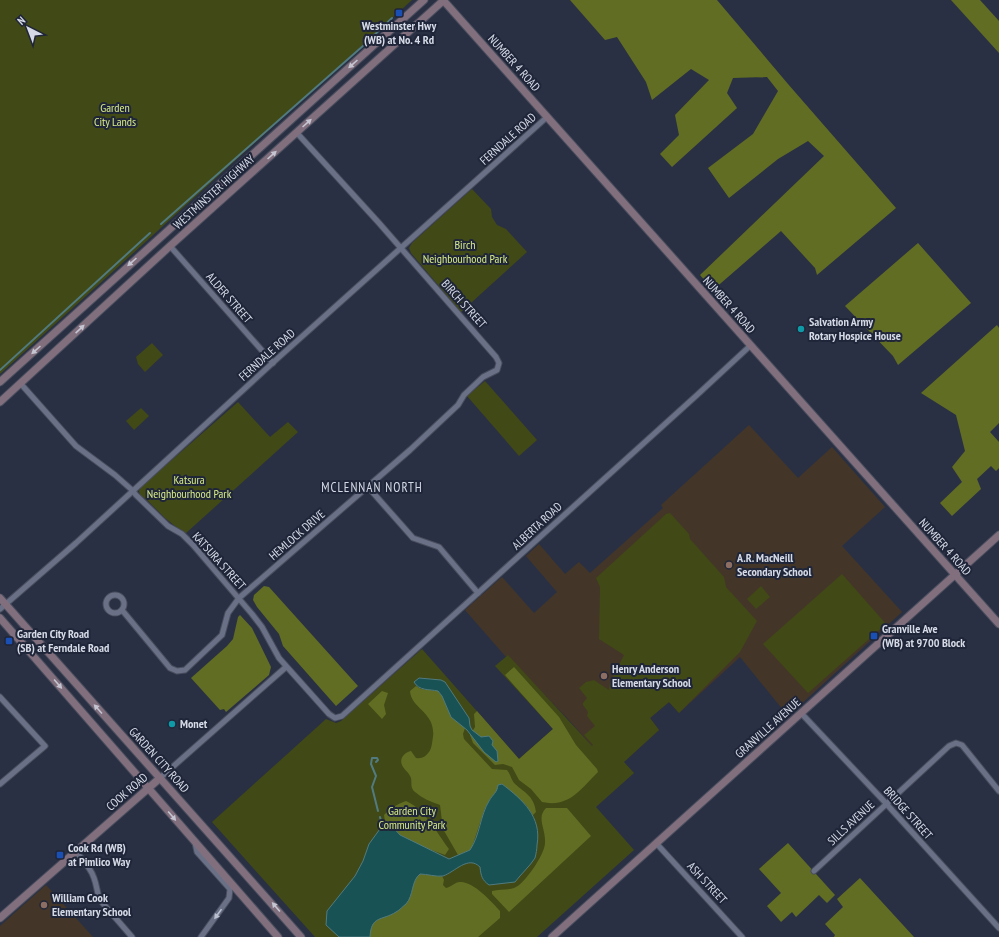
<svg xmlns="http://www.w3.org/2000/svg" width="999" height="937" viewBox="0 0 999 937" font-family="'PT Sans Narrow',sans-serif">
<rect width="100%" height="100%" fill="#2a3043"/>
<g fill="#433628">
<polygon points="749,425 798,478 832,447 885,507 842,546 902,612 788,716 740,657 679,713 669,702 650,718 659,730 614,771 567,718 507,656 506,657 465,610 502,577 534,613 557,592 526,556 539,544 565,574 579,562 590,573 663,508 661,505"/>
<polygon points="46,885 93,937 0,937 0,926"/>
</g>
<g fill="#414916">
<polygon points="0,0 412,0 0,374"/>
<polygon points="472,189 491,209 492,217 497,225 506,229 527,252 461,312 411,253 409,248 412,243"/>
<polygon points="152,343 163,355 145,372 138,364 136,357"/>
<polygon points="485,381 537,440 519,456 467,396"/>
<polygon points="238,402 270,437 288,422 298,432 185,534 165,518 147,500 140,495 139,491 141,487"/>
<polygon points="141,408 149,416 134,430 126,421"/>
<polygon points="670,513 689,534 690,539 724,577 726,587 757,621 740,652 679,713 669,702 650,718 659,730 624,762 634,773 596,807 634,850 537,937 315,937 212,822 326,719 336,723 341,721 422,649 519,759 553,729 495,666 508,655 592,746 593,745 584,735 595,726 587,716 588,712 583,705 583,703 587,698 579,688 586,682 594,680 609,690 610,683 624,655 599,639 600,587 596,578 666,514"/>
<polygon points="842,574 886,624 808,693 763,644"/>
<polygon points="761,586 770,597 756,609 747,599"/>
</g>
<g fill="#616d23">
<polygon points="570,0 717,0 788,84 896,208 817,275 815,268 781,231 713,290 700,275 824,156 808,141 778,159 729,198 708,168 753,134 778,91 767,77 733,78 727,93 737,108 672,167 660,154 679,135 675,115 709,80 691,69 652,100 646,82 617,37 605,40"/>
<polygon points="951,0 980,0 999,21 999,53"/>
<polygon points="918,243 971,303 898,365 893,356 845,306"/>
<polygon points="997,325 999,328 999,423 990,432 999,442 999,468 996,471 991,466 977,479 981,489 952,516 940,503 962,482 952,467 965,451 956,415 921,393"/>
<polygon points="264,586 269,587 358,686 336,706 283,646 279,634 257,607 253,600 254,595"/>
<polygon points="240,615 252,628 271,667 269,675 226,712 224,709 220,710 191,678 227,646 233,639 238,617"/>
<path d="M514 667 559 717 576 745 597 769 598 772C581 789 569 808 542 802L531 789 519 780 512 767 503 764 495 765 473 743 470 735 475 727 474 714 477 711 519 759 553 729 505 675Z"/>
<path d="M416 686 421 689 438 691 442 696 451 717 465 728 463 734 464 739 492 769 507 770C511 775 511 780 515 784 525 793 534 796 536 812L533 815 526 805 502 784 490 799 485 808 472 847 470 850 458 855 443 829 440 805C431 802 422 798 415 792 410 788 412 783 411 778 409 772 404 770 402 765 399 758 405 752 411 751L416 758C422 759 425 757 429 752 432 748 432 742 433 737 436 712 411 709 410 691Z"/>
<polygon points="382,691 388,693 384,705 386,714 382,719 368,704"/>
<path d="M406 801C425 809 437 833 449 849L445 855 423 847 400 835 390 823 385 822 384 815C391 808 397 804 406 801Z"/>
<path d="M546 808H567L591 836 509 912 492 894V891C499 889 508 890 514 888 524 885 545 854 545 843 546 829 536 818 546 808Z"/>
<polygon points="788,843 835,895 827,903 819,895 796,917 792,912 781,922 767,906 781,893 759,869"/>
<path d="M420 874 442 876 444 880 443 885 446 888C451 887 455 882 460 882 473 881 492 902 500 911V918L478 937H370V929L372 924 378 919 396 912 414 883 416 877Z"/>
<polygon points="860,878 914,937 834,937 835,935 825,924 843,907 837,899"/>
</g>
<g fill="#185254" stroke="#517b80">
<path d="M419 678 441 680 445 682 469 718 470 726 472 730 481 737 489 736 493 741 492 745 497 751 498 761 496 762 484 752 467 730 451 717 442 696 438 691C429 689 419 691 414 682Z"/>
<path d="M502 784C523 800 542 817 537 845 537 849 536 854 535 858 530 866 521 874 515 882L489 885C482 880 481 876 480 867 468 855 455 872 443 876 436 877 427 874 420 874 411 881 414 895 406 904 403 906 400 910 396 912 382 921 371 915 370 937H339L326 925 327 911 355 876 363 861 369 844 385 822 389 823 400 835 449 859 470 850C480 835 480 816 489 801 493 794 497 793 498 785Z"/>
</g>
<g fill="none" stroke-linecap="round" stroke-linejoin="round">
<g stroke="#517b80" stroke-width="2">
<polyline points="161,224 364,45 392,18"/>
<polyline points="0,370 150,233"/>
<polyline points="376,762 378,760 377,758 372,758 371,764 376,776 372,787 378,811"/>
<polyline points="380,817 382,825"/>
</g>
<defs>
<g id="street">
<polyline points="170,246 273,363"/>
<polyline points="21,384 76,446 115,475 132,490 136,495 168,526 182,534 193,545 252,614 262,627 279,658 329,714 335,718 342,716 697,395 751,345"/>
<polyline points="368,487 413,538 439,547 478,593"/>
<circle cx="115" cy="604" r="9"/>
<polyline points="0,609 76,543 278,358 547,117"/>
<polyline points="122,610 170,668 177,671 185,670 222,635 228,613 239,598 410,450 458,405 464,395 483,377 497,370 499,363 496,357 379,223 297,133"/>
<polyline points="0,697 45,746 0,784"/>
<polyline points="801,713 882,799 999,928"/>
<polyline points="160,778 286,667"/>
<polyline points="195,843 197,852 230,889 229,898 201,937"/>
<polyline points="656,843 742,937"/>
<path d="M76 852C83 860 91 868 94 878 97 886 97 893 100 900L132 937"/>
<polyline points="814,871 949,746 956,743 962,745 999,791"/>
</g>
<g id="secondary">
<polyline points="443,0 999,624"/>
<polyline points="0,382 424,0"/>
<polyline points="0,402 170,246 444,0"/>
<polyline points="0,598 301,937"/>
<polyline points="0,618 278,937"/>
<polyline points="0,918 160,778"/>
<polyline points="552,937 999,535"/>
</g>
</defs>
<use href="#street" stroke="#494e5e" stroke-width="7"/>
<use href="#secondary" stroke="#494e5e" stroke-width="9"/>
<use href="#street" stroke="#6a7187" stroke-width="5"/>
<use href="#secondary" stroke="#826f7e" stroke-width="7"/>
</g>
<defs><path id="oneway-solid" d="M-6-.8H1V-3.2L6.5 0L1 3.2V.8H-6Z"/></defs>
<g fill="#c4c5d1">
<use href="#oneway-solid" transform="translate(353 64) rotate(138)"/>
<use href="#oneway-solid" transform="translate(307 123) rotate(-42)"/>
<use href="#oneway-solid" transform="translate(272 155) rotate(-42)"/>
<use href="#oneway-solid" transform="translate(132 262) rotate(138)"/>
<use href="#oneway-solid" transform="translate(80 329) rotate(-43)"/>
<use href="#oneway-solid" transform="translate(36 350) rotate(138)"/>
<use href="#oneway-solid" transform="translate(58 684) rotate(49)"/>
<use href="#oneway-solid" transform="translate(98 709) rotate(-132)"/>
<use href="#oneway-solid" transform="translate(172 816) rotate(50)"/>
<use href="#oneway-solid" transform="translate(276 907) rotate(-131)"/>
</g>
<use fill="#bac0ce" href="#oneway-solid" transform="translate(218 914) rotate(126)"/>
<g fill="#1a4fb4" stroke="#202639" stroke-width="1.5">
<rect x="395" y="9" width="8" height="8" rx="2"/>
<rect x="870" y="632" width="8" height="8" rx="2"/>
<rect x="5" y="637" width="8" height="8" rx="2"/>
<rect x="56" y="851" width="8" height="8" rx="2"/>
</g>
<g fill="#0f9aa8" stroke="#202639" stroke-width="1.5">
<circle cx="801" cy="329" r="4"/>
<circle cx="172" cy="724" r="4"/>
</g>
<g fill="#8d6e63" stroke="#202639" stroke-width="1.5">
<circle cx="729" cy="565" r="4"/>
<circle cx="604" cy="676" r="4"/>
<circle cx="44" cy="905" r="4"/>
</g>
<g text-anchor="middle" stroke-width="4" stroke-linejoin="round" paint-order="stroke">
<g font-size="12" font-weight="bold" fill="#d5dae6" stroke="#202639" text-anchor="start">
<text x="399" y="30" text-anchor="middle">Westminster Hwy<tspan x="399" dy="14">(WB) at No. 4 Rd</tspan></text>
<text x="809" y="326">Salvation Army<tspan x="809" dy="14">Rotary Hospice House</tspan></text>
<text x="737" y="562">A.R. MacNeill<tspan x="737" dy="14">Secondary School</tspan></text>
<text x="882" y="633">Granville Ave<tspan x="882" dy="14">(WB) at 9700 Block</tspan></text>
<text x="17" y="638">Garden City Road<tspan x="17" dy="14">(SB) at Ferndale Road</tspan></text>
<text x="612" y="673">Henry Anderson<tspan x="612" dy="14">Elementary School</tspan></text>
<text x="180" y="728">Monet</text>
<text x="68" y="852">Cook Rd (WB)<tspan x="68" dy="14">at Pimlico Way</tspan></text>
<text x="52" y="902">William Cook<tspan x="52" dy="14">Elementary School</tspan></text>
</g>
<g font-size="12" fill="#d5dae6" stroke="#202639">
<text transform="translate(514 63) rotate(48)" y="4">NUMBER 4 ROAD</text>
<text transform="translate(508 139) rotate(-42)" y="4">FERNDALE ROAD</text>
<text transform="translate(214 192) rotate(-42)" y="4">WESTMINSTER HIGHWAY</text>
<text transform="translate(229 298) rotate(49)" y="4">ALDER STREET</text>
<text transform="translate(464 304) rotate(48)" y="4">BIRCH STREET</text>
<text transform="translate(729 305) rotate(48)" y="4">NUMBER 4 ROAD</text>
<text transform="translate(267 355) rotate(-42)" y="4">FERNDALE ROAD</text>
<text transform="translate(537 526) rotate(-43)" y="4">ALBERTA ROAD</text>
<text transform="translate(297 535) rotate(-41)" y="4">HEMLOCK DRIVE</text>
<text transform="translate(945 547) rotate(48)" y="4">NUMBER 4 ROAD</text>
<text transform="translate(219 561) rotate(48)" y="4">KATSURA STREET</text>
<text transform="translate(768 728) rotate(-42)" y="4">GRANVILLE AVENUE</text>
<text transform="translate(159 760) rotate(48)" y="4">GARDEN CITY ROAD</text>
<text transform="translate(127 792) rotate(-41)" y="4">COOK ROAD</text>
<text transform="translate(908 813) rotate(48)" y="4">BRIDGE STREET</text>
<text transform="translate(851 823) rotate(-43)" y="4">SILLS AVENUE</text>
<text transform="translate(707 883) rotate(47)" y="4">ASH STREET</text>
</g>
<g font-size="12" fill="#d8eb86" stroke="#202639">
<text x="115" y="112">Garden<tspan x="115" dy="14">City Lands</tspan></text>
<text x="465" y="249">Birch<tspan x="465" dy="14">Neighbourhood Park</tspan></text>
<text x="189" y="484">Katsura<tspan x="189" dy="14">Neighbourhood Park</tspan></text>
<text x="412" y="815">Garden City<tspan x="412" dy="14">Community Park</tspan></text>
</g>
<g font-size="13" letter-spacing="1" fill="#d5dae6" stroke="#202639">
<text x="372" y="492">MCLENNAN NORTH</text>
</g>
</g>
<g transform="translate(28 28) rotate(318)" stroke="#202639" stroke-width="3" paint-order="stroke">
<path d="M0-3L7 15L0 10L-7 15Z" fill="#d5dae6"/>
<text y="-6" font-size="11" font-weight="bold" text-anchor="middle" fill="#d5dae6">N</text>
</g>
</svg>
